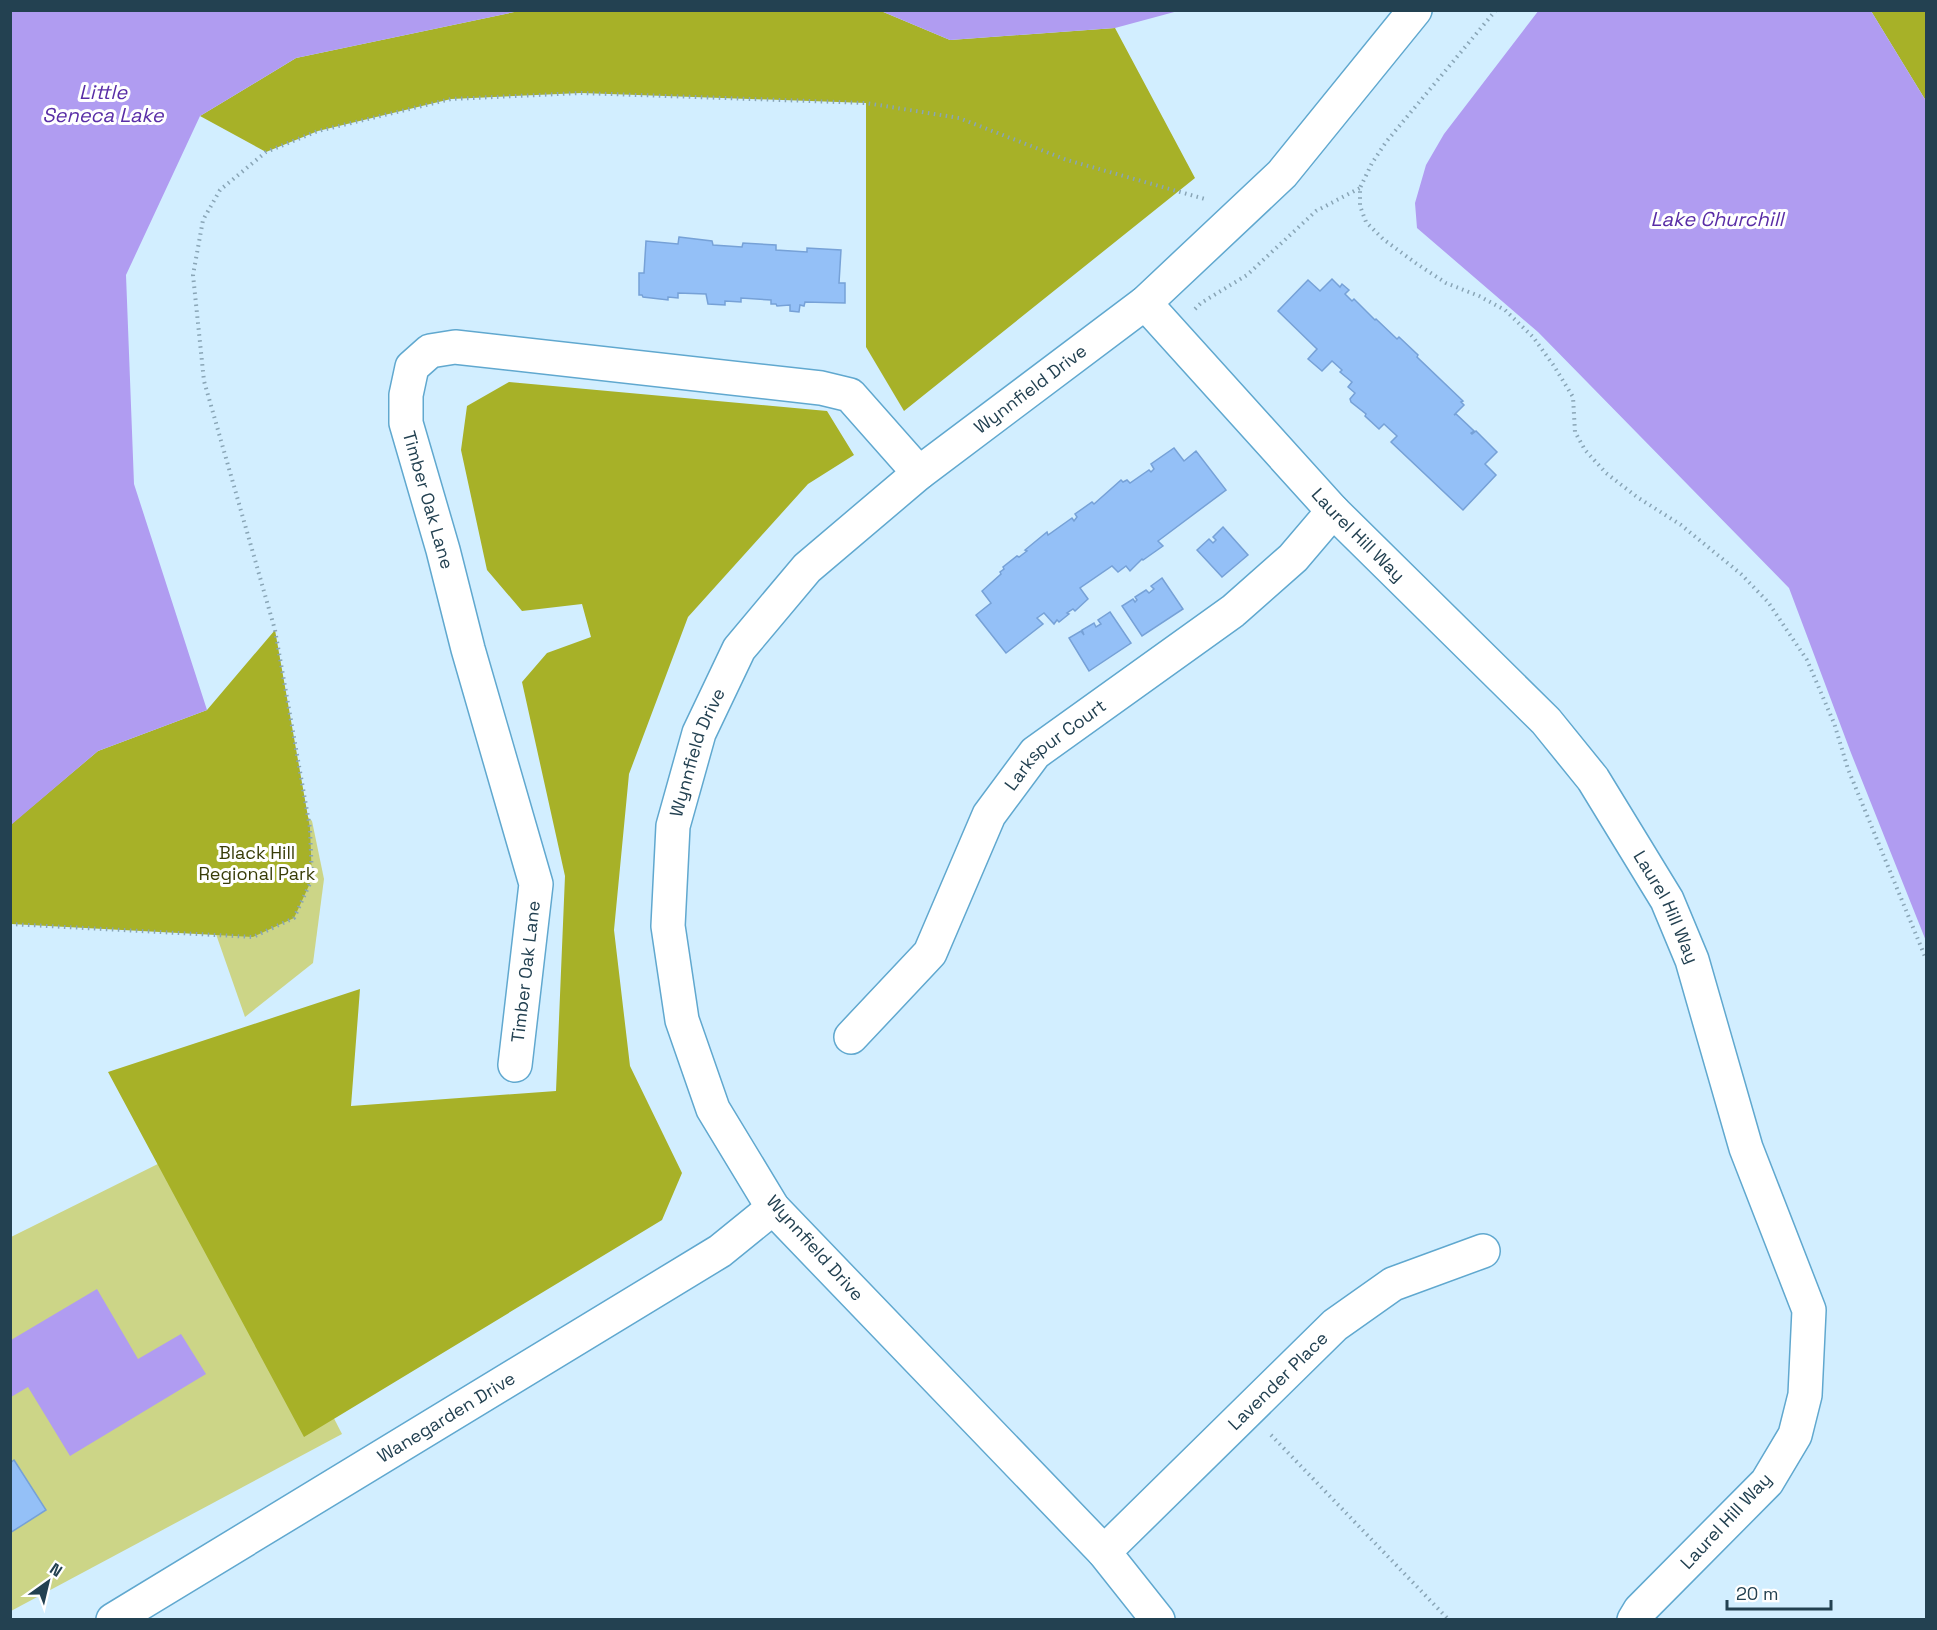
<svg xmlns="http://www.w3.org/2000/svg" width="1937" height="1630" viewBox="0 0 1937 1630" font-family="'Space Grotesk',sans-serif">
<rect width="100%" height="100%" fill="#d2eeff"/>
<g fill="#ccd587">
<polygon points="288,798 312,821 324,879 313,963 245,1017 210,917"/>
<polygon points="194,1146 342,1434 11,1611 11,1237"/>
</g>
<g fill="#a7b128">
<polygon points="519,11 881,11 950,40 1115,28 1195,178 904,411 866,347 866,103 581,93 451,99 318,131 266,152 200,116 296,58"/>
<polygon points="1871,11 1926,11 1926,101"/>
<polygon points="509,382 827,411 854,455 808,484 688,617 629,774 614,930 630,1066 682,1173 662,1220 304,1437 108,1072 360,989 351,1106 556,1091 565,876 522,682 547,653 591,637 582,604 522,611 487,570 461,450 467,406"/>
<polygon points="275,630 310,828 312,879 294,918 253,937 11,924 10,825 98,751 207,710"/>
</g>
<g fill="#b09cf1">
<polygon points="11,10 519,11 296,58 200,116 126,275 134,484 207,710 98,751 11,825"/>
<polygon points="1539,10 1871,11 1926,101 1926,941 1851,753 1789,588 1538,332 1417,228 1415,203 1426,165 1444,134"/>
<polygon points="881,11 1178,11 1115,28 950,40"/>
<polygon points="97,1289 138,1359 181,1334 206,1374 70,1456 28,1387 11,1397 11,1340"/>
</g>
<g fill="#94c0f7" stroke="#76a1d7" stroke-width="1.5">
<polygon points="679,237 712,241 713,245 742,247 743,243 776,245 776,250 807,252 807,248 841,250 839,283 845,283 845,303 805,302 804,306 800,305 799,312 790,311 790,305 777,306 776,304 771,304 771,300 741,298 741,302 725,301 725,305 708,304 706,294 678,293 678,298 668,297 668,300 643,297 642,295 639,295 639,273 644,273 646,241 678,244"/>
<polygon points="1332,279 1340,287 1342,284 1349,290 1345,294 1352,301 1354,299 1375,320 1376,319 1397,339 1399,337 1418,355 1417,357 1463,401 1461,402 1464,405 1454,415 1456,414 1474,431 1471,433 1472,434 1476,431 1497,452 1485,464 1496,475 1463,510 1391,442 1397,436 1384,424 1379,429 1365,416 1366,414 1351,402 1350,399 1355,393 1348,387 1352,382 1340,372 1342,370 1332,361 1322,371 1308,359 1317,349 1278,311 1308,280 1320,291"/>
<polygon points="1174,448 1184,461 1196,451 1226,490 1158,541 1163,546 1143,560 1142,559 1130,571 1126,566 1118,572 1112,566 1080,588 1088,599 1075,611 1073,609 1067,613 1069,614 1059,622 1057,620 1054,624 1044,613 1037,618 1043,624 1006,653 976,615 991,603 982,591 1001,574 1000,572 1004,569 1003,567 1017,556 1019,557 1027,551 1025,550 1047,532 1048,535 1072,518 1074,521 1077,517 1075,514 1092,502 1094,504 1121,480 1123,482 1127,480 1130,483 1149,470 1151,472 1154,469 1151,464"/>
<polygon points="1223,527 1248,555 1222,577 1197,550 1209,539 1213,543 1216,540 1213,537"/>
<polygon points="1162,578 1183,609 1142,636 1122,606 1133,599 1135,602 1137,600 1135,597 1146,590 1149,593 1154,589 1151,586"/>
<polygon points="1110,612 1131,643 1089,671 1069,638 1081,631 1084,635 1082,630 1094,623 1096,627 1101,624 1098,620"/>
<polygon points="14,1460 46,1510 10,1533 10,1463"/>
</g>
<g fill="none" stroke-linecap="round" stroke-linejoin="round">
<defs>
<g id="street">
<path id="s1" d="M1145 303 1333 511 1546 721 1593 779 1667 900 1692 960 1746 1148 1809 1310 1805 1395 1795 1435 1767 1482 1640 1610 1634 1620"/>
<path id="s2" d="M851 1037 930 953 989 815 1035 753 1233 611 1293 558 1333 511"/>
<path id="s3" d="M515 1065 536 884 468 649 443 550 406 423V395L412 367 430 351 455 347 821 388 850 395 919 473"/>
<path id="s4" d="M1104 1552 1335 1325 1393 1284 1483 1251"/>
</g>
<g id="secondary">
<path id="s5" d="M113 1620 720 1251 773 1208"/>
<path id="s6" d="M1158 1620 1104 1552 773 1208 713 1109 682 1020 668 926 673 826 699 733 739 649 807 568 919 473 1145 303 1282 174 1415 10"/>
</g>
</defs>
<use href="#street" stroke="#60a8cf" stroke-width="36"/>
<use href="#secondary" stroke="#60a8cf" stroke-width="36"/>
<g stroke="#89a5b6" stroke-width="4" stroke-dasharray="1.5 4.5" stroke-linecap="butt">
<polyline points="1496,10 1386,142 1372,163 1360,188 1360,206 1366,222 1383,239 1417,264 1446,283 1479,296 1505,310 1533,337 1554,366 1573,397 1575,432 1585,450 1606,473 1637,497 1681,525 1741,574 1768,602 1807,660 1834,723 1848,769 1926,959"/>
<polyline points="1195,309 1201,303 1247,275 1316,211 1360,188"/>
<polyline points="10,924 253,937 294,918 312,879 310,828 275,630 204,381 193,275 203,220 220,190 266,152 318,131 451,99 581,93 866,103 959,118 1067,160 1205,199"/>
<polyline points="1271,1435 1449,1620"/>
</g>
<use href="#street" stroke="#fff" stroke-width="33"/>
<use href="#secondary" stroke="#fff" stroke-width="33"/>
</g>
<g text-anchor="middle" stroke-width="6" stroke-linejoin="round" paint-order="stroke">
<g font-size="18" fill="#234151" stroke="#fff">
<text dy="6" stroke="none"><textPath href="#s6" startOffset="1551">Wynnfield Drive</textPath></text>
<text transform="translate(428 500) rotate(74)" y="6">Timber Oak Lane</text>
<text dy="6" stroke="none"><textPath href="#s1" startOffset="315">Laurel Hill Way</textPath></text>
<text dy="6" stroke="none"><textPath href="#s2" startOffset="363">Larkspur Court</textPath></text>
<text dy="6" stroke="none"><textPath href="#s6" startOffset="1047">Wynnfield Drive</textPath></text>
<text dy="6" stroke="none"><textPath href="#s1" startOffset="802">Laurel Hill Way</textPath></text>
<text dy="6" stroke="none"><textPath href="#s3" startOffset="94">Timber Oak Lane</textPath></text>
<text transform="translate(815 1248) rotate(48)" y="6">Wynnfield Drive</text>
<text dy="6" stroke="none"><textPath href="#s4" startOffset="244">Lavender Place</textPath></text>
<text dy="6" stroke="none"><textPath href="#s5" startOffset="390">Wanegarden Drive</textPath></text>
<text transform="translate(1726 1521) rotate(-47)" y="6">Laurel Hill Way</text>
</g>
<g font-size="18" fill="#393d07" stroke="#fff">
<text x="257" y="859">Black Hill<tspan x="257" dy="21">Regional Park</tspan></text>
</g>
<g font-size="20" font-style="italic" fill="#592da6" stroke="#fff">
<text x="103" y="99">Little<tspan x="103" dy="23">Seneca Lake</tspan></text>
<text x="1717" y="226">Lake Churchill</text>
</g>
</g>
<rect width="1937" height="1630" fill="none" stroke="#234151" stroke-width="24"/>
<g transform="translate(48 1582) rotate(34)" stroke="#ffffff" stroke-width="4.5" paint-order="stroke">
<path d="M0-4.5L10 22L0 15L-10 22Z" fill="#234151"/>
<text y="-9" font-size="16" font-weight="bold" text-anchor="middle" fill="#234151">N</text>
</g>
<path d="M1727 1600v9h104v-9" fill="none" stroke="#234151" stroke-width="3"/>
<text x="1736" y="1600" font-size="18" fill="#234151" stroke="#ffffff" stroke-width="4.5" paint-order="stroke">20 m</text>
</svg>
